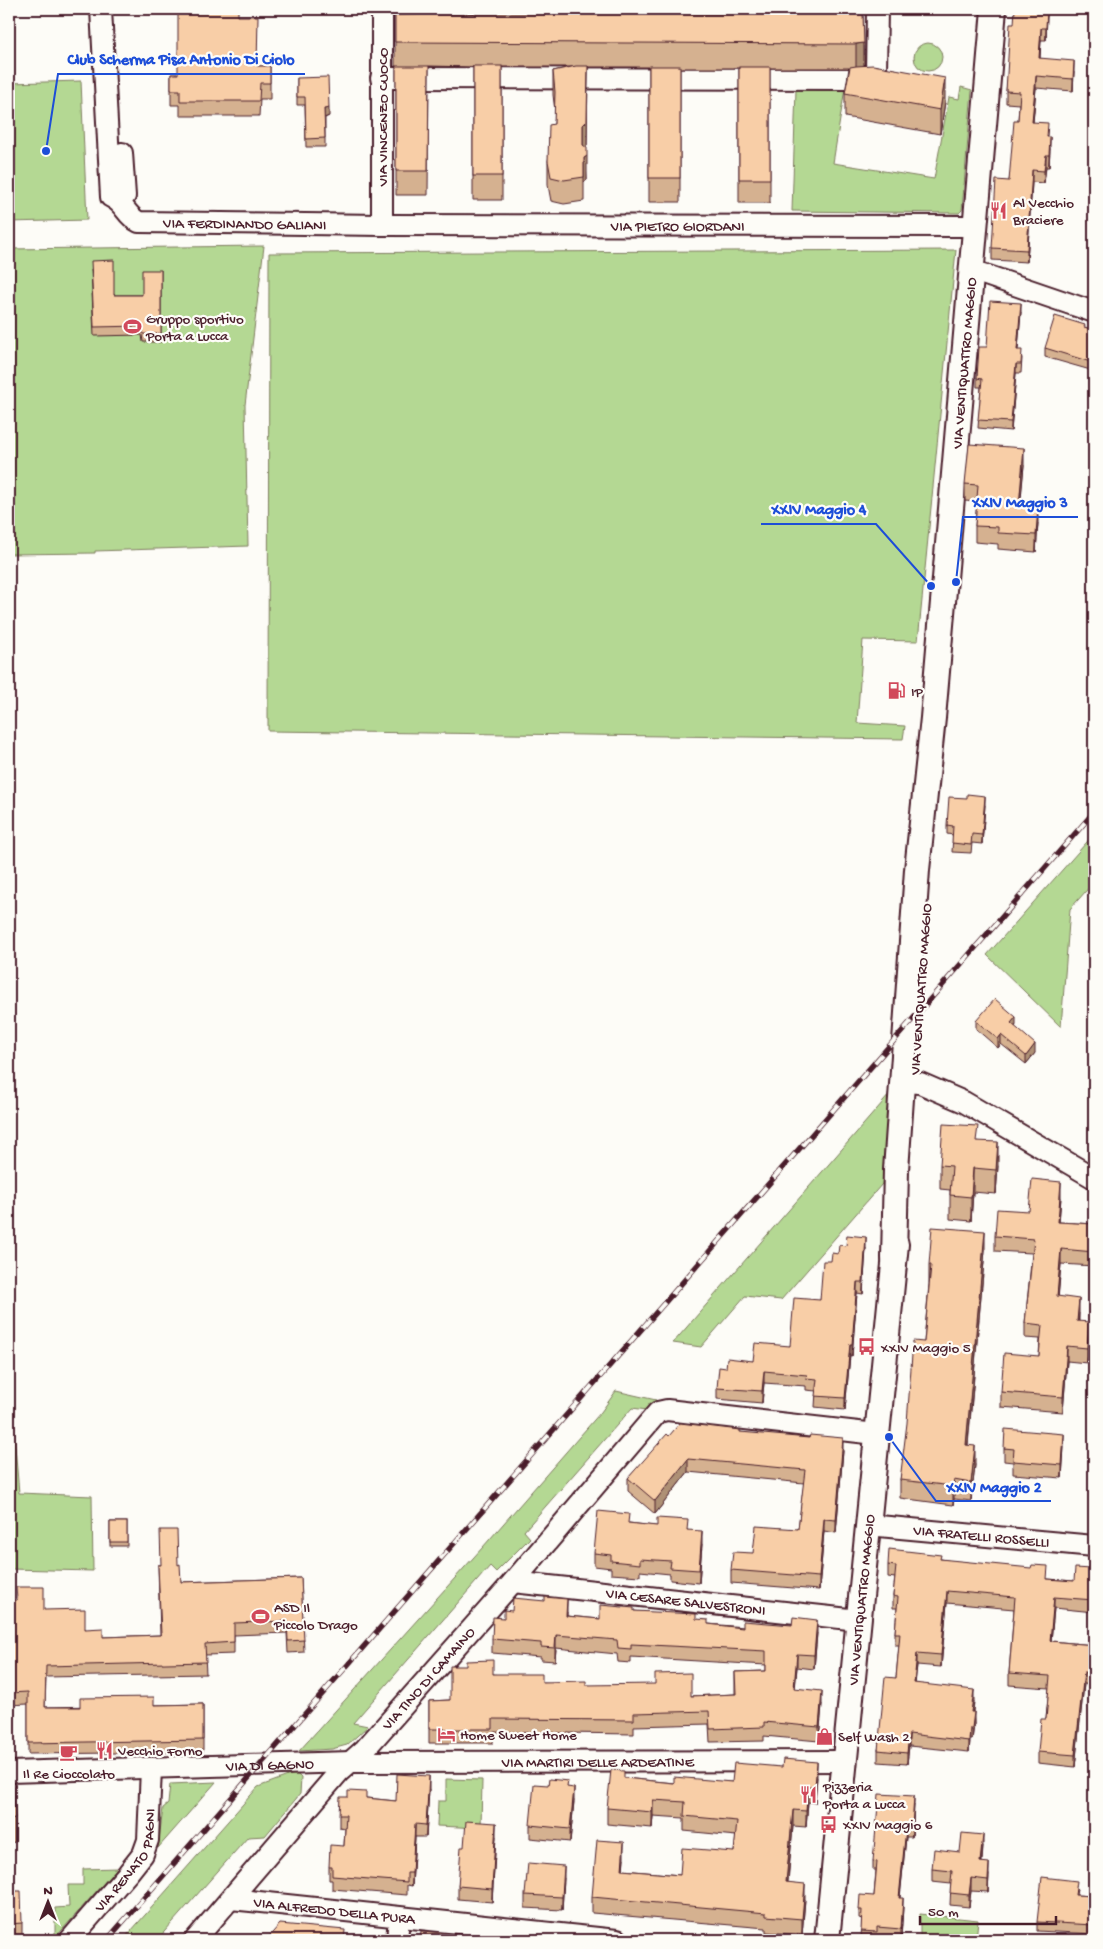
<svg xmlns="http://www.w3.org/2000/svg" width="1103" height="1949" viewBox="0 0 1103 1949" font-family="'Gochi Hand',sans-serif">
<rect width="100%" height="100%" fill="#fdfcf7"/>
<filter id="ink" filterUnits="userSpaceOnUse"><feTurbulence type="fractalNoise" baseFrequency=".02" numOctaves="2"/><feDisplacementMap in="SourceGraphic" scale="10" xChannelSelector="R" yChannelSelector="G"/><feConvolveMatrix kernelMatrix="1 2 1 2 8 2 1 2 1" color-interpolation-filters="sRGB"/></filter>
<g filter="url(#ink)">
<g fill="#b4d893" stroke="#7f7c5f">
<circle cx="928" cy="57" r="14"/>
<polygon points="81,81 87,220 9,222 9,83"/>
<polygon points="961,87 972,90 962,210 959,213 792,211 796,89 845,88 833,163 934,179 949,97 959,99"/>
<polygon points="264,246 245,405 248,546 95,551 95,553 9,554 9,249"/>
<polygon points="956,250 918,641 863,640 857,723 905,726 903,739 268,731 269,253"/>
<polygon points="1094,834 1094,882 1070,909 1061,1027 987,955"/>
<polygon points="890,1094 882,1184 781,1300 745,1296 701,1347 673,1343"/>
<polygon points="9,1375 19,1493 92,1496 93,1571 9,1569"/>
<polygon points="616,1391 656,1400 647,1410 632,1408 524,1531 530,1538 496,1572 490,1566 353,1723 368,1726 347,1745 332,1749 299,1751 483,1547 601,1412"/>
<polygon points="296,1773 301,1778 300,1794 265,1836 248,1837 157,1940 123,1940 258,1787"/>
<polygon points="446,1779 482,1780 481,1828 437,1826 438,1801 446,1801"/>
<polygon points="216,1782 158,1848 163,1808 168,1804 170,1784"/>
<polygon points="117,1868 55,1938 55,1908 69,1907 68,1885 83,1885 83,1869"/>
<polygon points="920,1914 978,1920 976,1940 920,1940"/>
</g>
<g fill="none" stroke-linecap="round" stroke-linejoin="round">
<defs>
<g id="minor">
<path id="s1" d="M101 9 111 197C125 203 125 215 139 222L382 225 975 226"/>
<polyline points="382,9 382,225"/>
<polyline points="381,78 851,79"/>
<polyline points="861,79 870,78 876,73 877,9"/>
<polyline points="119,200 125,196 122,153"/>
<polyline points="971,270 1094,312"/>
<polyline points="901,1082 920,1083 964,1102 1094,1178"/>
<path id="s2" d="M868 1525 1094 1546"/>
<path id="s3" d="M513 1582 858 1620"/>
<path id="s4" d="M9 1772 351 1762 845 1761"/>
<path id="s5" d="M231 1899 617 1940"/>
<path id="s6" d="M70 1940 128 1873 143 1854 148 1840 151 1768"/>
<path id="s7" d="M195 1940 339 1772 365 1749 513 1582 658 1412 667 1410 876 1434"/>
<polyline points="397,1940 399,1918"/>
</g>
<g id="tertiary">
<path id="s8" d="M894 1258 896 1170 917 870 933 718 994 9"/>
<path id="s9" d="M827 1940 896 1244"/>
</g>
</defs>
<use href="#minor" stroke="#4a1f2b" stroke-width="24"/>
<use href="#tertiary" stroke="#4a1f2b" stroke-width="28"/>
<use href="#minor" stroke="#fdfcf7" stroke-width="20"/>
<use href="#tertiary" stroke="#fdfcf7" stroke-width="24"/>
<defs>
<polyline id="rail" points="107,1940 1094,812"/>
</defs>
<use href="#rail" stroke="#4a1f2b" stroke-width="5.5"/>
<use href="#rail" stroke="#fdfcf7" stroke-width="4" stroke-dasharray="11" stroke-linecap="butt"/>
</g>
<g fill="#d5b190" stroke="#4a1f2b">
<polygon points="863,14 864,65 945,102 940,134 845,117 845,93 849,68 770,68 770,203 739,203 739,68 680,68 680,202 649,202 649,67 588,67 587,146 585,147 587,180 584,182 584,201 564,204 551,201 548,185 548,161 554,124 555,111 553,95 553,71 572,67 502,67 502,200 473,200 473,67 429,66 428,195 396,195 396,66 395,66 395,15"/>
<polygon points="1047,15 1046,40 1041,40 1040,58 1074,72 1073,91 1036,88 1033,122 1048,137 1050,149 1049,167 1046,167 1044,183 1032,182 1027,262 992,260 992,248 1009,181 1018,121 1019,104 1006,103 1006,91 1014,24"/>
<polygon points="238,16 257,66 270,66 270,99 260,99 259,116 180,116 180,105 171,105 171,74 178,74"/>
<polygon points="297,78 329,116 325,118 325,147 306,147 305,105 297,105"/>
<polygon points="91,269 114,295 142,295 161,270 161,342 143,342 142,335 94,336"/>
<polygon points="1021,312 1018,350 1022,358 1021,373 1016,373 1011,431 978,428 981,387 977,387 977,378 987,347"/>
<polygon points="1085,327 1094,330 1094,371 1045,357 1045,348"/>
<polygon points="1024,465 1020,506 1038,523 1036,552 998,549 998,544 975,542 975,526 977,502 965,501 965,484"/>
<polygon points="985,805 982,844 972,843 971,853 952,852 953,835 947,834 947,825"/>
<polygon points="976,1021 1016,1025 1015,1027 1035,1053 1026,1064 1001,1044 998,1048 976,1029"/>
<polygon points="978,1141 998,1166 996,1194 973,1192 971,1221 950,1219 950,1190 940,1189 940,1165"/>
<polygon points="1061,1197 1059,1222 1094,1224 1094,1266 1061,1264 1058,1297 1079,1313 1079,1321 1089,1337 1087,1363 1067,1361 1063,1412 1001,1407 1001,1392 1039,1356 1040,1339 1025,1338 1025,1323 1032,1253 995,1251 995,1236 1029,1211"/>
<polygon points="866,1248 863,1294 857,1293 852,1356 850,1355 845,1410 815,1407 816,1391 806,1390 806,1386 764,1383 762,1403 717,1399 717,1388 726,1368 753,1361 790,1346 820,1300 831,1261 838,1254"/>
<polygon points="985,1250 968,1445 975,1465 971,1501 954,1499 953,1505 900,1498 900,1480 924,1342 929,1284 929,1265"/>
<polygon points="740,1432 843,1451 836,1533 824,1531 819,1590 731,1583 731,1570 753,1553 798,1529 804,1483 688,1472 655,1514 628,1491 628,1478 669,1436"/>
<polygon points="1064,1446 1062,1478 1013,1474 1013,1462 1004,1461 1004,1448"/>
<rect x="110" y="1522" width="17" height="24"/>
<polygon points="629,1523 688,1530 702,1544 699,1583 670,1580 670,1574 640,1571 640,1576 611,1574 611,1568 594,1566 594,1553"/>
<polygon points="941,1559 1048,1579 1074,1581 1094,1573 1094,1612 1054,1608 1051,1641 1094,1645 1094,1685 1084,1684 1075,1767 1038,1763 1038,1752 1046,1719 1049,1688 1009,1685 1009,1673 1014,1609 947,1603 941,1667 917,1665 915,1683 974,1701 973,1712 974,1724 972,1740 970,1740 969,1752 909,1746 907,1764 878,1762 878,1750 896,1678 899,1645 895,1645 895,1633 897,1608 893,1608 893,1596 895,1578 888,1577 888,1565"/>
<polygon points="158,1565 178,1565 181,1582 301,1578 304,1652 288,1653 287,1633 234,1635 234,1654 205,1655 206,1674 46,1677 45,1707 203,1704 203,1752 28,1754 28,1704 9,1705 9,1600 44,1610 103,1637 160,1635"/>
<polygon points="634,1611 696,1619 708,1624 817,1633 814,1669 797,1667 795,1688 822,1704 819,1741 764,1736 764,1741 710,1742 709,1724 634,1726 634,1734 493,1732 493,1743 429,1743 429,1701 450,1700 493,1674 542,1682 586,1685 691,1696 735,1694 735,1672 766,1671 766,1665 631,1657 631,1663 618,1662 617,1654 556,1648 555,1661 541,1660 541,1657 492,1653 492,1639 504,1618 567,1612 567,1616 600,1619"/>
<polygon points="817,1777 815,1803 808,1802 806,1827 793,1826 788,1882 805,1899 802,1935 766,1932 766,1928 592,1913 592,1897 624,1858 623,1870 680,1875 734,1852 736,1836 684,1831 684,1818 653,1816 652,1828 607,1824 607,1808 624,1778 674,1783 732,1782"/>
<polygon points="9,1786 15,1818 15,1842 9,1843"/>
<polygon points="568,1787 574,1801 570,1842 530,1838 530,1825"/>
<polygon points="429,1789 426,1837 415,1837 412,1886 407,1885 407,1895 332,1889 332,1880 329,1880 329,1867 344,1846 345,1828 339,1827 339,1815 366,1798 396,1801"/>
<polygon points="914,1805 912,1837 906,1837 900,1898 903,1907 901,1938 877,1936 877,1940 861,1939 862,1919 859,1918 859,1910 874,1896 876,1870 873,1870 873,1861"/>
<polygon points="496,1836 492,1902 458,1899 458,1886 464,1847"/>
<polygon points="983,1847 982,1862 989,1875 988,1892 971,1891 969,1907 950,1905 951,1884 932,1882 932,1869 960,1852"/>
<polygon points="564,1878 562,1910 525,1908 525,1895"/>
<polygon points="1077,1889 1076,1895 1094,1896 1094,1934 1037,1931 1037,1922"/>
<polygon points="9,1891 22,1923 22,1940 9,1940"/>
</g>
<g fill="#ae9075" stroke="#4a1f2b">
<polygon points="1047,9 1047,15 1046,40 1046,28"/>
<polygon points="1041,28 1041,40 1039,70 1039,58"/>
<polygon points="864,43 864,67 856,68 856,44"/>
<polygon points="1074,61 1074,72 1073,91 1073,79"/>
<polygon points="588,66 587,146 583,149 583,125"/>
<polygon points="1036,76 1036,88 1032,134 1032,122"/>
<polygon points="945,78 945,102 940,134 940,110"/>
<polygon points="329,108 329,116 324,118 324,109"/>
<polygon points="1050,137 1050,149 1049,167 1049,155"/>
<polygon points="1046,155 1046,167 1044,183 1044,171"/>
<polygon points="587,156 587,180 584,182 584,158"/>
<polygon points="1032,170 1032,182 1027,262 1027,250"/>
<polygon points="1021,303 1021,312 1017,358 1017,350"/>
<polygon points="1016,364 1016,373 1011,431 1011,422"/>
<polygon points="1024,448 1024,465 1019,522 1019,506"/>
<polygon points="1038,507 1038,523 1036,552 1036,535"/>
<polygon points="985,796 985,805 982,844 982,835"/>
<polygon points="1016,1017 1016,1025 1011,1032 1011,1023"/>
<polygon points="1001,1035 1001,1044 998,1048 998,1039"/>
<polygon points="1035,1044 1035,1053 1026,1064 1026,1056"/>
<polygon points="998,1142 998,1166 996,1194 996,1170"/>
<polygon points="973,1168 973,1192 971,1221 971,1197"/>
<polygon points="1061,1182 1061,1197 1058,1236 1058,1222"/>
<polygon points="985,1231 985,1250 966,1464 966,1445"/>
<polygon points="866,1237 866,1248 863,1294 863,1282"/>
<polygon points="1061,1249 1061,1264 1057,1311 1057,1296"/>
<polygon points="857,1282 857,1293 852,1356 852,1344"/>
<polygon points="1079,1299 1079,1313 1077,1336 1077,1321"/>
<polygon points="1089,1322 1089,1337 1087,1363 1087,1348"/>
<polygon points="850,1344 850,1355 845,1410 845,1398"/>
<polygon points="1067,1346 1067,1361 1063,1412 1063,1397"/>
<polygon points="764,1371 764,1383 762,1403 762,1391"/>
<polygon points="1064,1434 1064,1446 1062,1478 1062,1465"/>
<polygon points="843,1438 843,1451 836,1533 836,1520"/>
<polygon points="975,1446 975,1465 971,1501 971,1483"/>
<polygon points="688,1459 688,1472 655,1514 655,1501"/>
<polygon points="954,1480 954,1499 953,1505 953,1486"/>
<polygon points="824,1519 824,1531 819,1590 819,1577"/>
<polygon points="702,1531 702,1544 699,1583 699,1570"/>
<polygon points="947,1591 947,1603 941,1667 941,1655"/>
<polygon points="1054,1597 1054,1608 1050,1653 1050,1641"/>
<polygon points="567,1599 567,1612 566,1630 566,1616"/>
<polygon points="817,1620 817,1633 814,1669 814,1655"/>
<polygon points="556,1635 556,1648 555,1661 555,1648"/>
<polygon points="917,1653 917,1665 914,1695 914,1683"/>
<polygon points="797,1654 797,1667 794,1702 794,1688"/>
<polygon points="1084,1672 1084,1684 1075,1767 1075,1755"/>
<polygon points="974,1690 974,1701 971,1723 971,1712"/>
<polygon points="822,1691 822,1704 819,1741 819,1727"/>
<polygon points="974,1712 974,1724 972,1740 972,1728"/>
<polygon points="970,1728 970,1740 969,1752 969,1741"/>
<polygon points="909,1734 909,1746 907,1764 907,1753"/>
<polygon points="817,1762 817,1777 815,1803 815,1787"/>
<polygon points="429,1776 429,1789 426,1837 426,1825"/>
<polygon points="808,1787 808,1802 806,1827 806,1811"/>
<polygon points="574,1788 574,1801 570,1842 570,1829"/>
<polygon points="914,1796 914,1805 912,1837 912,1828"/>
<polygon points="653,1800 653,1816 652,1828 652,1812"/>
<polygon points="793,1810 793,1826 786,1898 786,1882"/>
<polygon points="496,1823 496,1836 492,1902 492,1889"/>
<polygon points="415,1824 415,1837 412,1886 412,1873"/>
<polygon points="906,1828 906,1837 899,1906 899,1898"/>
<polygon points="983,1835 983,1847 980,1875 980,1862"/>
<polygon points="624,1842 624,1858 622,1886 622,1870"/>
<polygon points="989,1863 989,1875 988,1892 988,1880"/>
<polygon points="564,1866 564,1878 562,1910 562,1897"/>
<polygon points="971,1878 971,1891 969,1907 969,1895"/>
<polygon points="805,1884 805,1899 802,1935 802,1919"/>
<polygon points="903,1898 903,1907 901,1938 901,1929"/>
</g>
<g fill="#f8cea7" stroke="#4a1f2b">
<polygon points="178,9 238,9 238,16 258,16 257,66 270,66 270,83 260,83 259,101 180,101 180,90 171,90 171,74 178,74"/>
<polygon points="1015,9 1047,9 1046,28 1041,28 1039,58 1074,61 1073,79 1036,76 1032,122 1048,123 1047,137 1050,137 1049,155 1046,155 1044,171 1032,170 1027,250 992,248 996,180 1009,181 1014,121 1018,121 1020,92 1006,91 1010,24 1014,24"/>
<polygon points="504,13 863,14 864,43 856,44 395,42 395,15"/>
<polygon points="873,65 945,78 940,110 845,93 850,67 856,66"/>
<polygon points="396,66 429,66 428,171 396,171"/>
<rect x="473" y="66" width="29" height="110"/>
<polygon points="576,66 588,66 587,121 583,125 583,145 587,148 587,156 584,158 584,177 564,180 551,177 548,161 549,125 554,124 555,92 553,71"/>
<rect x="649" y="66" width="31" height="112"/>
<rect x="739" y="67" width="31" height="112"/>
<polygon points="328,77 329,108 324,109 325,138 306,139 305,97 297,97 297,78"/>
<polygon points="114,260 114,295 142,295 142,270 161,270 161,334 143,334 142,326 94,327 91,261"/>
<polygon points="990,301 1021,303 1017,350 1022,350 1021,364 1016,364 1011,422 978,420 982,379 977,378 979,347 987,347"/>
<polygon points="1055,316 1085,325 1084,327 1094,330 1094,363 1045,348"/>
<polygon points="969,444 1024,448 1019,506 1038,507 1036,535 998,533 998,527 975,526 978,485 965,484"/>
<polygon points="967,794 985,796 982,835 972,834 971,845 952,843 953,826 947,825 949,797 967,798"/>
<polygon points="995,999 1016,1017 1011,1023 1035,1044 1026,1056 1001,1035 998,1039 976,1021"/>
<polygon points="943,1124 978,1126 976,1141 998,1142 996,1170 973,1168 971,1197 950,1195 952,1166 940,1165"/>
<polygon points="1032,1179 1061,1182 1058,1222 1094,1224 1094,1252 1061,1249 1057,1296 1079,1299 1077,1321 1089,1322 1087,1348 1067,1346 1063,1397 1001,1392 1004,1353 1039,1356 1042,1325 1025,1323 1034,1239 995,1236 997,1209 1029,1211"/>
<polygon points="932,1227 985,1231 966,1445 975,1446 971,1483 954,1480 953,1486 900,1480 907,1423 913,1341 924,1342 931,1265 929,1265"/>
<polygon points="847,1235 866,1237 863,1282 857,1282 852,1344 850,1344 845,1398 815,1396 817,1379 806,1378 807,1375 764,1371 762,1391 717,1388 719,1367 726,1368 727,1358 753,1361 755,1343 790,1346 794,1298 820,1300 823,1261 831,1261 832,1253 838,1254 839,1245 846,1246"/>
<polygon points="680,1423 740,1430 740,1432 809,1438 810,1435 843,1438 836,1520 824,1519 819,1577 731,1570 733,1552 753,1553 756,1526 798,1529 805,1470 688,1459 655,1501 628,1478 667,1434 669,1436"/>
<polygon points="1005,1429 1064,1434 1062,1465 1013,1461 1014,1449 1004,1448"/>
<polygon points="598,1511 629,1514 628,1523 657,1526 657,1518 688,1520 687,1530 702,1531 699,1570 670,1568 671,1561 640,1559 640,1564 611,1561 611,1555 594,1553"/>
<rect x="110" y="1522" width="17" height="20"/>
<polygon points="160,1530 177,1530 178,1565 180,1564 181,1582 301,1578 304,1640 288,1641 287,1621 234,1623 234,1642 205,1644 206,1662 46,1666 45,1707 80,1707 80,1698 154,1697 154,1705 203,1704 203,1740 28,1743 28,1692 9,1693 9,1600 17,1600 16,1587 44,1587 44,1610 85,1609 85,1629 103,1628 103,1637 161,1635 158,1565 161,1565"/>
<polygon points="889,1549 941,1555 940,1559 1031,1568 1032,1565 1048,1566 1047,1579 1074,1581 1075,1568 1092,1569 1093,1572 1094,1573 1094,1600 1054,1597 1050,1641 1094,1645 1094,1673 1084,1672 1075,1755 1038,1752 1041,1719 1046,1719 1050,1676 1009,1673 1015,1597 947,1591 941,1655 917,1653 914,1683 974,1690 971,1712 974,1712 972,1728 970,1728 969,1741 909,1734 907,1753 878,1750 885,1677 896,1678 900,1633 895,1633 898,1597 893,1596 896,1566 888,1565"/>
<polygon points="545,1597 567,1599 566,1616 600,1619 600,1605 634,1608 634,1611 696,1614 696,1619 708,1620 708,1624 743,1628 743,1621 792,1625 793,1617 817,1620 814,1655 797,1654 794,1688 822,1691 819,1727 764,1722 764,1727 710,1729 709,1711 634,1713 634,1720 493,1719 493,1729 429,1729 429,1701 450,1700 450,1666 466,1666 466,1661 493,1660 493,1674 542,1674 542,1682 586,1681 586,1685 655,1684 655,1674 691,1673 691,1696 736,1694 735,1672 766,1671 766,1651 631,1644 631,1649 618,1648 617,1640 556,1635 555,1648 541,1647 541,1643 492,1639 493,1617 504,1618 504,1610 512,1611 513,1598 545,1601"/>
<polygon points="783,1759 817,1762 815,1787 808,1787 806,1811 793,1810 786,1882 805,1884 802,1919 766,1916 766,1913 592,1897 597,1840 624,1842 622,1870 680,1875 682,1848 734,1852 737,1821 684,1816 685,1802 653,1800 652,1812 607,1808 611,1770 624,1771 624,1778 674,1783 674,1777 732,1782 734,1763 782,1767"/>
<polygon points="397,1774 429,1776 426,1825 415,1824 412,1873 407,1873 407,1882 332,1876 332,1867 329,1867 330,1845 344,1846 346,1815 339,1815 340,1797 348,1797 348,1791 366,1792 366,1798 396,1801"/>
<polygon points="549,1779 568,1781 567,1787 574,1788 570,1829 530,1825 534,1784 548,1785"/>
<polygon points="9,1786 14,1786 15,1818 9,1819"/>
<polygon points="879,1794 914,1796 912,1828 906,1828 899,1898 903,1898 901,1929 877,1927 877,1932 861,1931 862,1910 859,1910 860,1895 874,1896 877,1862 873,1861"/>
<polygon points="466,1821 496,1823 492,1889 458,1886 461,1847 464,1847"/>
<polygon points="962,1833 983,1835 980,1862 989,1863 988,1880 971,1878 969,1895 950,1893 952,1871 932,1869 934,1849 960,1852"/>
<polygon points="528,1863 564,1866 562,1897 525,1895"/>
<polygon points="1042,1877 1077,1881 1075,1895 1094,1896 1094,1925 1037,1922"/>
<polygon points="9,1891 21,1891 22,1923 9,1924"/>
<polygon points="280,1924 345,1930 344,1940 266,1940"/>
<polygon points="421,1931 477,1936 477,1940 420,1940"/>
</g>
</g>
<defs>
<symbol id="restaurant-bare" viewBox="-9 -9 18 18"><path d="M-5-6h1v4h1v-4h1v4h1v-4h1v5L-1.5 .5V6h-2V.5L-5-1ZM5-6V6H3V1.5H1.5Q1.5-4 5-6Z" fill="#d1495b" stroke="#fdfcf7" stroke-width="2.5" paint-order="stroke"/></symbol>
<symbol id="stadium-bare" viewBox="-9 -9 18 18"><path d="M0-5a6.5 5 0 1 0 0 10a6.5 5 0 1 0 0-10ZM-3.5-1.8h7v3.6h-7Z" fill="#d1495b" stroke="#fdfcf7" stroke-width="2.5" paint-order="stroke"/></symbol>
<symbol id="fuel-bare" viewBox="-9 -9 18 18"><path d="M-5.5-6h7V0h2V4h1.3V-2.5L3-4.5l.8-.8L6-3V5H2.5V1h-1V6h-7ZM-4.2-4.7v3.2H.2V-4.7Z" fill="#d1495b" stroke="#fdfcf7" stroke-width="2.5" paint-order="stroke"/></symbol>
<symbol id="bus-bare" viewBox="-9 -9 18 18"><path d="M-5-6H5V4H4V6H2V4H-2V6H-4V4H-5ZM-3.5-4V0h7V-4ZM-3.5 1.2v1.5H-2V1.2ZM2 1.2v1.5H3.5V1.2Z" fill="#d1495b" stroke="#fdfcf7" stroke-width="2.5" paint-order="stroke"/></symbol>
<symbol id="hotel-bare" viewBox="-9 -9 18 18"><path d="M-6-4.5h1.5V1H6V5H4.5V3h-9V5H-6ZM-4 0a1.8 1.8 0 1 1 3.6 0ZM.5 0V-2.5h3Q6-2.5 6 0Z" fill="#d1495b" stroke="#fdfcf7" stroke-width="2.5" paint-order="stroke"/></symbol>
<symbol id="shop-bare" viewBox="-9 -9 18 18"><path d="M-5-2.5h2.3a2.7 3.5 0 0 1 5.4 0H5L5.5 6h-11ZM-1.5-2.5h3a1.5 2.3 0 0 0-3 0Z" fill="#d1495b" stroke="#fdfcf7" stroke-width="2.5" paint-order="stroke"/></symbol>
<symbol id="cafe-bare" viewBox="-9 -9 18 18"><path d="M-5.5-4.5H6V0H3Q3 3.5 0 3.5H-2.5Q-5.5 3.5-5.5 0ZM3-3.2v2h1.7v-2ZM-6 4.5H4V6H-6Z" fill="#d1495b" stroke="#fdfcf7" stroke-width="2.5" paint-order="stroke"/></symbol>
</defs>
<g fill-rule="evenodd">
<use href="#restaurant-bare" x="986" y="198" width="25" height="25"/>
<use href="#stadium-bare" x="120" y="314" width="25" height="25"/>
<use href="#fuel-bare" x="884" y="678" width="25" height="25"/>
<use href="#bus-bare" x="854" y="1334" width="25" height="25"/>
<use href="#stadium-bare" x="248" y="1604" width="25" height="25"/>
<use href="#hotel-bare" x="434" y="1722" width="25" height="25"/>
<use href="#shop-bare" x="812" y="1724" width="25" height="25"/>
<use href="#restaurant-bare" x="92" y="1738" width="25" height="25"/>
<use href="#cafe-bare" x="56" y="1740" width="25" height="25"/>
<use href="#restaurant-bare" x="796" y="1782" width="25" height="25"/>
<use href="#bus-bare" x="816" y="1812" width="25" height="25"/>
</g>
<g text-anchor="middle" stroke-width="4.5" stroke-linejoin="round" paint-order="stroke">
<g font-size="15" fill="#4a1f2b" stroke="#fdfcf7">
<text transform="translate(382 117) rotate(-90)" y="5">VIA VINCENZO CUOCO</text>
<text dy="5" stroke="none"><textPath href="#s1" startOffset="332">VIA FERDINANDO GALIANI</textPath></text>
<text dy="5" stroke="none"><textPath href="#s1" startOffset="765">VIA PIETRO GIORDANI</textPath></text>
<text dy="5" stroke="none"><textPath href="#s8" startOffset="898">VIA VENTIQUATTRO MAGGIO</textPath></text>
<text transform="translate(920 989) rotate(-86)" y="5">VIA VENTIQUATTRO MAGGIO</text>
<text dy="5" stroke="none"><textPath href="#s2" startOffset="114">VIA FRATELLI ROSSELLI</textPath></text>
<text dy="5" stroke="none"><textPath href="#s9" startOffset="342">VIA VENTIQUATTRO MAGGIO</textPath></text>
<text dy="5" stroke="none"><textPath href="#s3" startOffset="174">VIA CESARE SALVESTRONI</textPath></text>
<text dy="5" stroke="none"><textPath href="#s7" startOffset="351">VIA TINO DI CAMAINO</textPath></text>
<text dy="5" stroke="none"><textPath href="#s4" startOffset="589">VIA MARTIRI DELLE ARDEATINE</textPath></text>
<text dy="5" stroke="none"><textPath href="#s4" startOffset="261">VIA DI GAGNO</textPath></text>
<text dy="5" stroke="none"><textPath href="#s6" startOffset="100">VIA RENATO PAGNI</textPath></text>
<text dy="5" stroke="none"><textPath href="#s5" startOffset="104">VIA ALFREDO DELLA PURA</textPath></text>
</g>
<g font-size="15" fill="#4a1f2b" stroke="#fdfcf7" text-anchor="start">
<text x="1013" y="207">Al Vecchio<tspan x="1013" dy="17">Braciere</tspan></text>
<text x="146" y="323">Gruppo sportivo<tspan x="146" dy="17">Porta a Lucca</tspan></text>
<text x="911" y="696">IP</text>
<text x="881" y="1352">XXIV Maggio 5</text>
<text x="274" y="1612">ASD Il<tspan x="274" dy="17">Piccolo Drago</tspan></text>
<text x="460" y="1739">Home Sweet Home</text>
<text x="838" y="1741">Self Wash 2</text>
<text x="118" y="1755">Vecchio Forno</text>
<text x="69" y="1778" text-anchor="middle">Il Re Cioccolato</text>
<text x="823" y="1791">Pizzeria<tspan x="823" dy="17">Porta a Lucca</tspan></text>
<text x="843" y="1829">XXIV Maggio 6</text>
</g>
</g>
<path fill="none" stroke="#1d4ed8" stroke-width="2" d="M46 151L58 74H305M956 582L963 517H1078M931 586L876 524H761M889 1437L936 1501H1051"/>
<g fill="#1d4ed8" stroke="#fdfcf7" stroke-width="2">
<circle cx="46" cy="151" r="5"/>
<circle cx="956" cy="582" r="5"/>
<circle cx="931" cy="586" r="5"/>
<circle cx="889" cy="1437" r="5"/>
</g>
<g font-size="16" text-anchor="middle" font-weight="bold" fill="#1d4ed8" stroke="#fdfcf7" stroke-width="4.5" stroke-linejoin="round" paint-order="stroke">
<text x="181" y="64">Club Scherma Pisa Antonio Di Ciolo</text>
<text x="1020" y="507">XXIV Maggio 3</text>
<text x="819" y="514">XXIV Maggio 4</text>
<text x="994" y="1492">XXIV Maggio 2</text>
</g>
<rect width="1103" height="1949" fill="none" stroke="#fdfcf7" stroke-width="30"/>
<rect x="15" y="15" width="1073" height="1919" fill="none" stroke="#4a1f2b" stroke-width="2" filter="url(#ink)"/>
<g transform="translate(48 1902)" stroke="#fdfcf7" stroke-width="4" paint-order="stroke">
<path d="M0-4L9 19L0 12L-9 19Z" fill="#4a1f2b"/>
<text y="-8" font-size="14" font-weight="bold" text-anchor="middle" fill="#4a1f2b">N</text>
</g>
<path d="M920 1916v8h136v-8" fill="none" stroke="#4a1f2b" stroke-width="2.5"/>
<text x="928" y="1916" font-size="15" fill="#4a1f2b" stroke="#fdfcf7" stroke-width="4" paint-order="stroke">50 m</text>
</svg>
